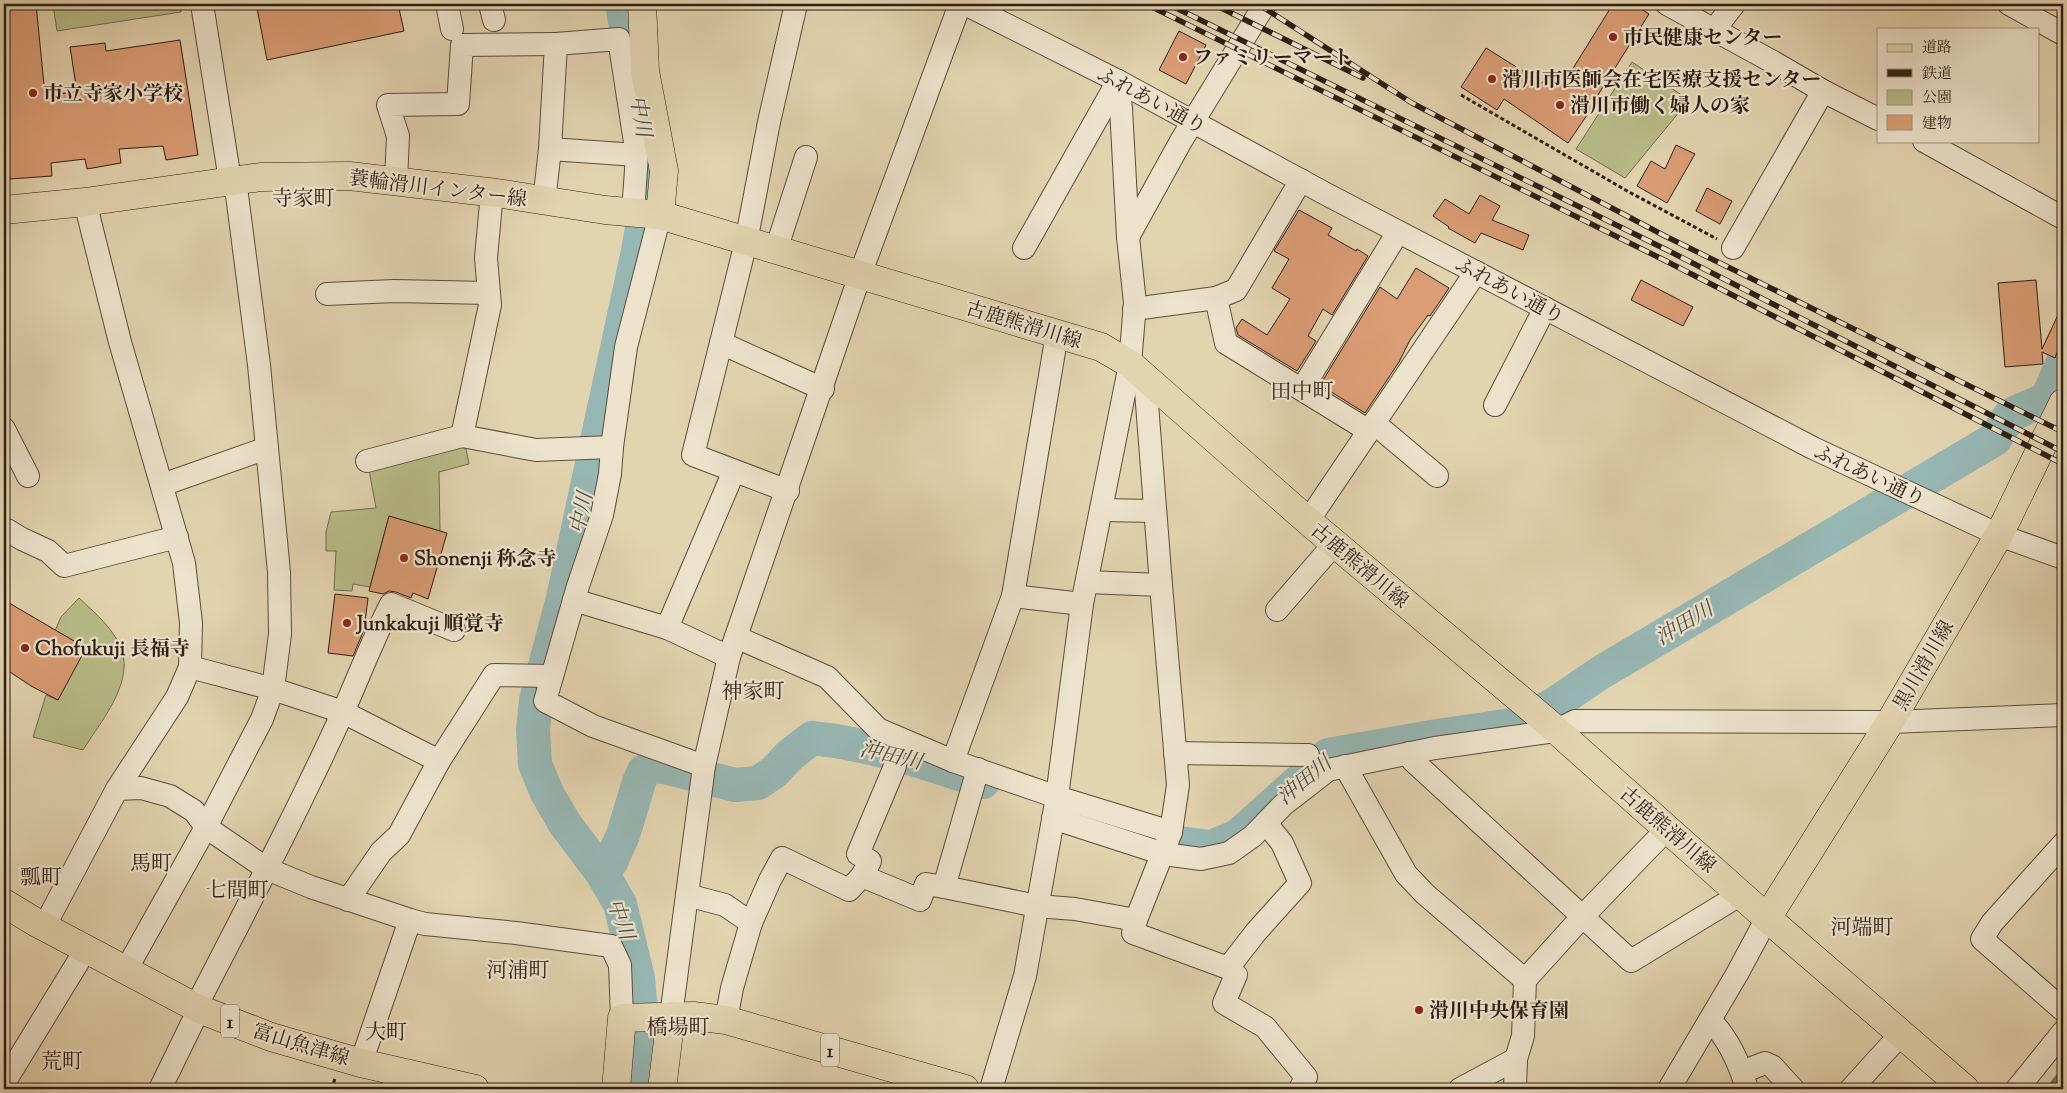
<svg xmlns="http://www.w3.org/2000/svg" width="2067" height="1093" viewBox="0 0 2067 1093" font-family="'Sorts Mill Goudy','Noto Serif JP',serif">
<rect width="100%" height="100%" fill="#e3d4b0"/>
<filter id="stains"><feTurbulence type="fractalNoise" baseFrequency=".004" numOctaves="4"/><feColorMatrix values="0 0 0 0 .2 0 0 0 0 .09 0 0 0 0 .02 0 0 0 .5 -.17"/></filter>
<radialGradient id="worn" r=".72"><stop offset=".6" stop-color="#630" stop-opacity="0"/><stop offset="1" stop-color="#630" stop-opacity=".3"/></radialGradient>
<g fill="#b8bc88" stroke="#726d4e">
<polygon points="53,4 180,4 181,12 57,31"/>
<polygon points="1632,62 1689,100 1625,178 1576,149"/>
<polygon points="465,444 469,464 439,472 440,531 389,516 370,587 353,584 352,591 334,590 336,551 326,551 326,532 331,512 376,508 368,465"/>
<path d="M79 598C92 610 106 622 116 638 141 676 102 719 83 750L33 737 46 695 58 700 55 631 61 617Z"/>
</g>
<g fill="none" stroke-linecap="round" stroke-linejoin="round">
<polyline stroke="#6d7a74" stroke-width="5.5" points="2048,1089 2063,1071"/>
<g stroke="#97b7b4" stroke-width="34">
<polyline points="622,4 649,161 646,204 638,251 563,598 536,700 533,730 535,764 547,793 565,824 602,873 620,904 638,978 641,1013 634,1089"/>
<polyline points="1133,832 1163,841 1211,847 1238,836 1328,755 1437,736 1512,725 1553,705 1600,673 1995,439 2010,415 2047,399 2063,362"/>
<path d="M602 873 611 862 623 835 639 782 644 771 653 766 669 768 735 785 758 783 774 772 789 756 812 738C871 744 927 763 983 782"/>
</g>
</g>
<g fill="#db9d75" stroke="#2d1e15">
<polygon points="28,4 36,4 45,95 77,92 70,47 105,43 106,51 180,40 198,155 166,160 163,146 119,149 121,163 87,169 85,159 51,163 52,176 10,179 7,155 4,156 4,26 7,26 5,7"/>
<polygon points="277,4 398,4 404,31 267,60 257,8"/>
<polygon points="1613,4 1633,4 1649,14 1596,98 1598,99 1568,143 1504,99 1497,110 1461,87 1486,48 1542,83 1552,68 1567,78"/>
<polygon points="1179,31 1206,45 1186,84 1159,70"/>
<polygon points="1676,145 1695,154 1667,203 1637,186 1651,161 1665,169"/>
<polygon points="1707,188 1732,201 1720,224 1696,211"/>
<polygon points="1480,195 1500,206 1492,220 1529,235 1523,250 1481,233 1475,243 1448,228 1449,227 1433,216 1445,199 1469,214"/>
<polygon points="1299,210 1332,228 1328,235 1356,251 1357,249 1368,256 1332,315 1323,309 1308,336 1316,341 1297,371 1238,335 1236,328 1242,319 1267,335 1290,299 1272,288 1289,259 1274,251"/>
<polygon points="1416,268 1449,288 1430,316 1428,315 1410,340 1399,362 1365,413 1320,385 1380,287 1397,299"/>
<polygon points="1641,280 1693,307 1683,326 1631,300"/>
<polygon points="2036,280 2042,349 2063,304 2063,337 2055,358 2042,352 2043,364 2005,367 1998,283"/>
<polygon points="389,516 447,533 428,599 413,593 411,598 396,592 389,591 383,594 369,591"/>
<polygon points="335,594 368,598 364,630 353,656 328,653"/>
<polygon points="4,600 86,648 58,700 31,686 4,668"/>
</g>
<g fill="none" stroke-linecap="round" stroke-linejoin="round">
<defs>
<g id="minor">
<polyline points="447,4 452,29"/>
<polyline points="490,4 494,20"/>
<polyline points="965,4 1118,81 1324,193 1813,448 1999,535 2063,558"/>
<polyline points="1667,4 1773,62 1823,91 1878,119"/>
<polyline points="2009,4 2063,34"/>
<polyline points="1714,30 1734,4"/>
<polyline points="1924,141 2063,218"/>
<polyline points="550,149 556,44 619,39 637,155"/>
<polyline points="396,181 398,136 388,105 458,104 462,45 556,44"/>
<polyline points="492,192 486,258 490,305 462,436 536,450 612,447"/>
<polyline points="544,202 550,149 637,155 633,213"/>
<polyline points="660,215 626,347 612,447 610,474 602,515 578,586 545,701 593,726 704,766"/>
<polyline points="1128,237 1181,141 1265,4"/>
<polyline points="1024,248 1118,81"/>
<polyline points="1733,248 1823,91"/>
<polyline points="776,250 806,157"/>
<polyline points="327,294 394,291 489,293"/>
<polyline points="1216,298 1226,343 1369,431"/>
<polyline points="1134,309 1216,298 1236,290 1301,180"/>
<polyline points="721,343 746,242 769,122 796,4"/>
<polyline points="1145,378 1161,585"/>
<polyline points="1302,389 1398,232"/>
<polyline points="1495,405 1545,308"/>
<polyline points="1374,423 1437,476"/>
<polyline points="4,429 28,476"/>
<polyline points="367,461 462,436"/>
<polyline points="162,485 267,448"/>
<polyline points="788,491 693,455 721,343 823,389"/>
<polyline points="1101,510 1155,511"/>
<polyline points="1308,521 1476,272"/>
<polyline points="4,533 7,530 22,539 48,551 64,566 177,537"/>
<polyline points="1087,582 1161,585 1178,785 1171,832 1136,920 1133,933 1228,968"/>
<polyline points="1013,596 1082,604"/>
<polyline points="574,600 667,628"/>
<polyline points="1277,610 1335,543"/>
<polyline points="736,637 827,677 878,729 953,761 1057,797 1171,832"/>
<polyline points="729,657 667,628 734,471"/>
<polyline points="190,667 273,689 343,712 439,761"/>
<polyline points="1175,753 1308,755"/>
<polyline points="1409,753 1413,761 1631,961 1741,894"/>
<polyline points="953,761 1013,596 1057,334"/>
<polyline points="1345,766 1406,874 1425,894 1525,980"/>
<polyline points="978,769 944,887 1037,906 1075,909 1136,920"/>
<polyline points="117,789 141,788 170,796 194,811 206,827 267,869 311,887 410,920 425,924 516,933 611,946 620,965 622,1018"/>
<polyline points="1053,818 1164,854 1201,859 1229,853 1253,836 1283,805 1328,770 1435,748 1555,731 1575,721 1890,722 2063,715"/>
<polyline points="1266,823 1282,843 1300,883 1256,932 1228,968 1236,975 1224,1003 1265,1027 1306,1077 1300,1089"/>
<polyline points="2063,844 1992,923 1982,939 2063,1010"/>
<polyline points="862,876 870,861 858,854 895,766"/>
<polyline points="687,895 725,905 751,923 770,880 782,858 849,890 862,876 920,900 926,884 944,887"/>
<polyline points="348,900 381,852 399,835 439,761 494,675 552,676"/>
<polyline points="44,927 117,789 177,697 190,667 191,623 184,563 120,342 85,202"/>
<polyline points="126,970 206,827 262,719 273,689 280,634 279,572 259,365 237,195 230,180 202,4"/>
<polyline points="671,1016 704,766 729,657 860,275 960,4"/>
<polyline points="726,1020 732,988 751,923"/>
<path d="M1710 1020C1728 1038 1740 1065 1747 1089"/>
<polyline points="361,1063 410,920"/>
<polyline points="1742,1072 1765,1063 1772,1066 1793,1089"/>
<polyline points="4,1083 86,949"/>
<path d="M160 1089 199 1009 201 997C250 902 299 808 343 712 359 676 373 639 391 604L454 630"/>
<polyline points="393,1089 397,1071"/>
<polyline points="991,1089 1025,976 1057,797 1082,604 1130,364 1135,303 1128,237 1121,108 1118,81"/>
<polyline points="1460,1089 1516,1059"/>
<polyline points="1515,1089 1516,1059 1523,1036 1525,980 1582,917 1668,828"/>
<polyline points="1669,1089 1737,974 1767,918"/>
<polyline points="1851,1089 1901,1034"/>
<polyline points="2017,1089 2063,1032"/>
</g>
<g id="major">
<polyline points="642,4 645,71 664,171 660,215"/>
<polyline points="4,210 85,202 261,177 349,176 497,193 605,210 660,215 1101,347 1130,364 1308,521 1546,721 1767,918 1965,1089"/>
<polyline points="4,903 37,923 199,1009 271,1037 361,1063 475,1089"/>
<polyline points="1767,918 1890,722 1999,535 2063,403"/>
<polyline points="616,1089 622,1018 693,1016 726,1020 965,1089"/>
<polyline points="662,1089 671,1016"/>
</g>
</defs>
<use href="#minor" stroke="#5a4c3c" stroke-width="24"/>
<use href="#major" stroke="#2d1e15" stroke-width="29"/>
<g stroke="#2d1e15" stroke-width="3" stroke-dasharray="4 2.5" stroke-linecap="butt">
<polyline points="1461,95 1629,192 1717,239"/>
<polyline points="332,1089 335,1078"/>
</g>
<use href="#minor" stroke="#ede3cc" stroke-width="22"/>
<use href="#major" stroke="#e3d4b0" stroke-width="28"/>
<defs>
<g id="rail">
<polyline points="1146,4 1662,259 2063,464"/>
<polyline points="1168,4 1667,250 2063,452"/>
<polyline points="1213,4 1363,78"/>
<polyline points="1258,4 1412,103 1665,236 2063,432"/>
</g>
</defs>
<use href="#rail" stroke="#2d1e15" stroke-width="5.5"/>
<use href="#rail" stroke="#ede3cc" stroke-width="4" stroke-dasharray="11" stroke-linecap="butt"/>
</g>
<g fill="#8f2418" stroke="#ede3cc" stroke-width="2">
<circle cx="1613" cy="37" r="5"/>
<circle cx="1183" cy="57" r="5"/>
<circle cx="1492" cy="79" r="5"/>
<circle cx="33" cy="93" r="5"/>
<circle cx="1560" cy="105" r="5"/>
<circle cx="404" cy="558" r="5"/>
<circle cx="347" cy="623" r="5"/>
<circle cx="25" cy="648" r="5"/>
<circle cx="1419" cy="1010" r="5"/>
</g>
<g text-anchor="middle" stroke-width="4.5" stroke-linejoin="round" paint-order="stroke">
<g fill="#ede3cc" stroke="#67594c" stroke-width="1">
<rect x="221" y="1004.5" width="18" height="33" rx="4"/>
<rect x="821" y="1033.5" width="18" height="33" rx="4"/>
</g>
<g font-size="19" font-weight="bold" fill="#2d1e15">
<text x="230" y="1028">1</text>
<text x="830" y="1057">1</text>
</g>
<g font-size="20" font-weight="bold" fill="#2d1e15" stroke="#ede3cc" text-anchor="start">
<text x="1623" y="44">市民健康センター</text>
<text x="1193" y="64">ファミリーマート</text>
<text x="1502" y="86">滑川市医師会在宅医療支援センター</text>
<text x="43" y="100">市立寺家小学校</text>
<text x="1570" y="112">滑川市働く婦人の家</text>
<text x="414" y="565">Shonenji 称念寺</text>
<text x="357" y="630">Junkakuji 順覚寺</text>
<text x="35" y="655">Chofukuji 長福寺</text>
<text x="1429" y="1017">滑川中央保育園</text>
</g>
<g font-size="20" fill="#2d1e15" stroke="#ede3cc">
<text transform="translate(1152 100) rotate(28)" y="7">ふれあい通り</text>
<text transform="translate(438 188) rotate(7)" y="7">蓑輪滑川インター線</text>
<text transform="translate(1510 290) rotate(28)" y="7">ふれあい通り</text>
<text transform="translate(1024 324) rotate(17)" y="7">古鹿熊滑川線</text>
<text transform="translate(1870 475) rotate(25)" y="7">ふれあい通り</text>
<text transform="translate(1360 565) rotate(40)" y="7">古鹿熊滑川線</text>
<text transform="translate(1923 665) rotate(-60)" y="7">黒川滑川線</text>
<text transform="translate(1668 829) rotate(41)" y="7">古鹿熊滑川線</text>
<text transform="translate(301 1044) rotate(17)" y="7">富山魚津線</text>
</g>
<g font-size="21" font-style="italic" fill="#4d4c45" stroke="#ede3cc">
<text transform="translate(641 116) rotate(80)" y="7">中川</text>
<text transform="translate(581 513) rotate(-78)" y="7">中川</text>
<text transform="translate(1684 623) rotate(-31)" y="7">沖田川</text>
<text transform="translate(891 755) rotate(13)" y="7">沖田川</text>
<text transform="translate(1304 780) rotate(-39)" y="7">沖田川</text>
<text transform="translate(621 919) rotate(71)" y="7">中川</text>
</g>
<g font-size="21" fill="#2d1e15" stroke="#ede3cc">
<text x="303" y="205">寺家町</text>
<text x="1302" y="398">田中町</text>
<text x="753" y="698">神家町</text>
<text x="151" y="870">馬町</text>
<text x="41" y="884">瓢町</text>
<text x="237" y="897">七間町</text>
<text x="1862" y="934">河端町</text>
<text x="518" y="977">河浦町</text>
<text x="678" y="1034">橋場町</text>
<text x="386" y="1039">大町</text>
<text x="62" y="1068">荒町</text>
</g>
</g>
<rect width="2067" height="1093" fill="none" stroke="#e3d4b0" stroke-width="20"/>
<rect x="5" y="5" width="2057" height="1083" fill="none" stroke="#2d1e15" stroke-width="2.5"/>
<rect x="10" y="10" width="2047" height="1073" fill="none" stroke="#2d1e15"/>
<rect x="1877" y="28" width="162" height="115" fill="#ede3cc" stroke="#a09483"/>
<rect x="1887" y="44" width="25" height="8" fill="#e3d4b0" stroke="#a09483"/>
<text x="1922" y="52" font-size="15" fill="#2d1e15">道路</text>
<rect x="1887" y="69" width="25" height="8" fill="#2d1e15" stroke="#a09483"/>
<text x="1922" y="78" font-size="15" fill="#2d1e15">鉄道</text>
<rect x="1887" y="90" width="25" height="15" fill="#b8bc88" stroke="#a09483"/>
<text x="1922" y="102" font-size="15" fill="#2d1e15">公園</text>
<rect x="1887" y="115" width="25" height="15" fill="#db9d75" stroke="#a09483"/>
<text x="1922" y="128" font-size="15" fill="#2d1e15">建物</text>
<rect width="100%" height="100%" filter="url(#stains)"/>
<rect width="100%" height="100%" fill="url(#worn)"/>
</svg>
